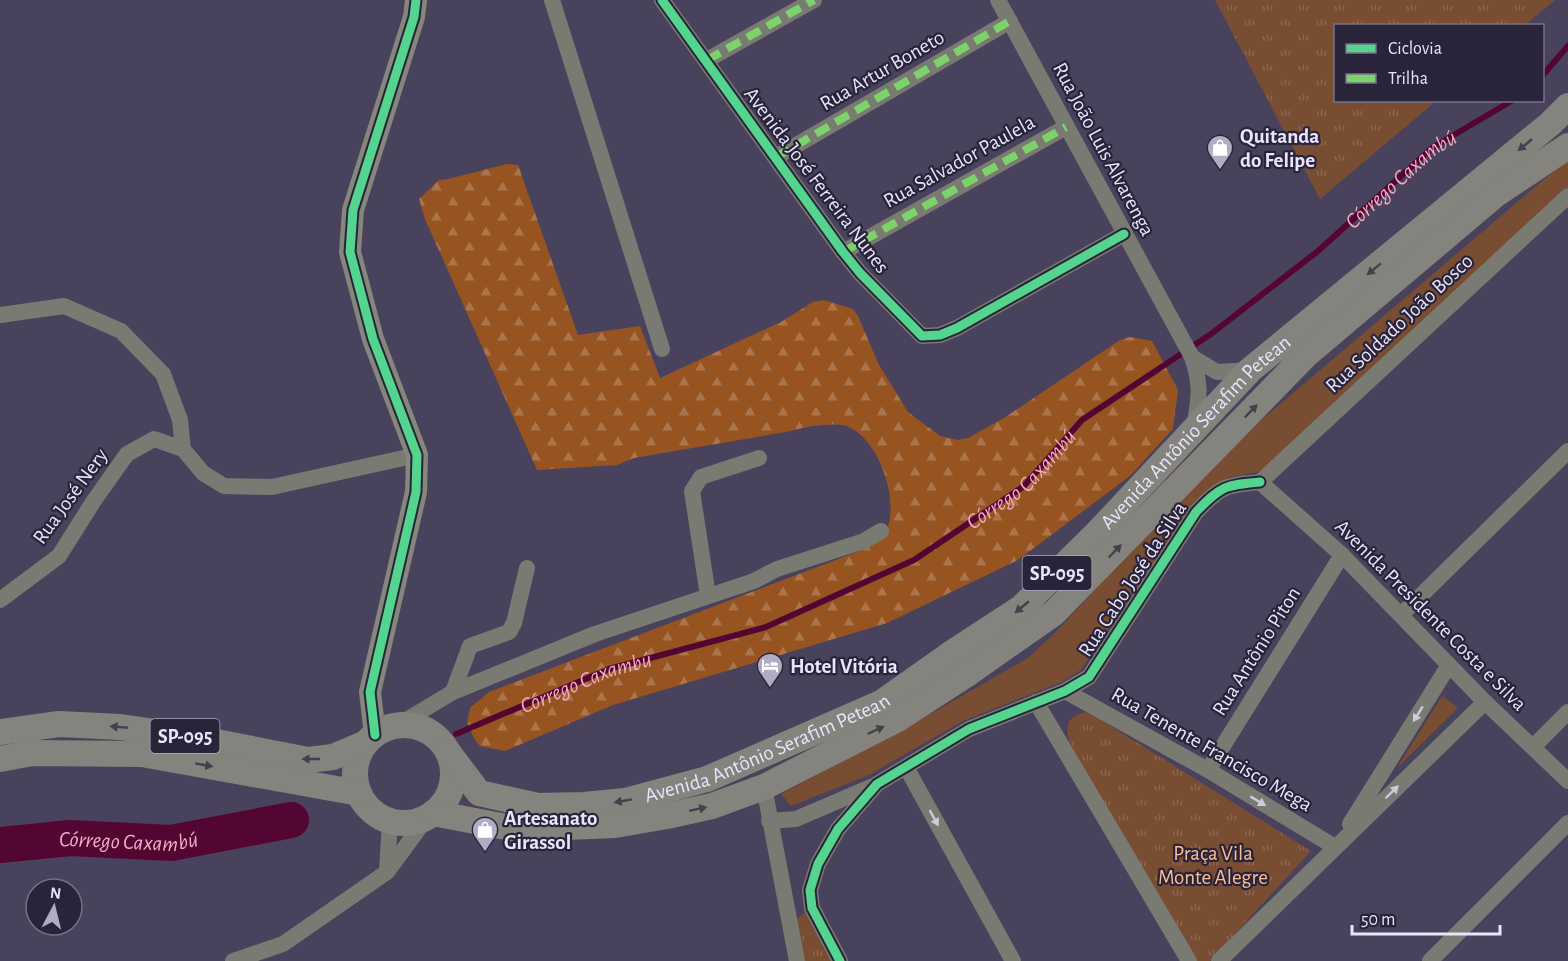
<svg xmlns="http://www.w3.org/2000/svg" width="1568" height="961" viewBox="0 0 1568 961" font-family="'Alegreya Sans',sans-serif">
<defs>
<pattern id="forest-firs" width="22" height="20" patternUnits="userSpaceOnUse" patternTransform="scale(1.5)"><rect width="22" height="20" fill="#975420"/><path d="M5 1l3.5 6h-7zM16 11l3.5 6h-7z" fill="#aa754c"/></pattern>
<pattern id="park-tufts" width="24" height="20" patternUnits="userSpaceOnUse" patternTransform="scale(1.5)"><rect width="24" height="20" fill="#784d32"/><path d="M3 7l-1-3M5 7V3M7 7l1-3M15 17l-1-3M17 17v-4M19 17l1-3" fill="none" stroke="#8b6651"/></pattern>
</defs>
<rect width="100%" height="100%" fill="#49425c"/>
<g fill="#784d32">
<polygon points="1568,159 1568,187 1263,471 1230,477 1210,489 1192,506 1081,670 1062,682 963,721 869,775 791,806 781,794 897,733 1028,658 1058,630 1159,520 1238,440"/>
<polygon points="1442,696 1458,708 1397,768"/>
</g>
<path fill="url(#forest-firs)" d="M507 164 518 165 578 335 640 326 660 378 781 322 813 302 824 300 853 309 858 316 878 363 908 412 940 436 958 440 968 438 1004 418 1120 340 1130 337 1152 341 1178 390 1173 429 1130 476 1018 560 887 623 613 705 505 751 480 746 475 740 467 723 470 708 489 692 870 547C876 541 885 533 888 526 898 496 878 437 846 426 834 422 803 427 791 431L634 458 617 465 537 470 425 219 419 199 439 180 448 179Z"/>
<g fill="url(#park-tufts)">
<polygon points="1215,0 1555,0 1525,25 1336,26 1336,100 1436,101 1320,199"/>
<path d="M1088 712 1311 851 1210 961H1197L1076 758C1068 737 1057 717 1088 712Z"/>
<polygon points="807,911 832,961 804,961 795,920"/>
</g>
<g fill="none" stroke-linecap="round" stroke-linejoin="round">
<g stroke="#540633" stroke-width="6">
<polyline points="1542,76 1568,46"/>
<path id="s1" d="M456 734 609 669 766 627 914 560 1024 486 1082 420 1211 334 1318 251 1432 148 1513 100"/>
</g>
<path stroke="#540633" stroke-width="36" id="s2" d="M0 845 70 838 171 843 291 820"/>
<g stroke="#797a72" stroke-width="16">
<polyline points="552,0 662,349"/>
<polyline points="662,0 843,252 860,273 922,336 940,335 957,328 1124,234"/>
<path d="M998 0 1192 357C1202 386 1199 398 1194 428"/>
<polyline points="707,60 814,0"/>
<polyline points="776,157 1010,21"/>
<polyline points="843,252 1066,127"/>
<polyline points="0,315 64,306 121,331 163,374 180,420 183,449 203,473 224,486 272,487 417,455"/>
<polyline points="1192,357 1217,372 1250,370"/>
<polyline points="1260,482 1342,555 1485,702 1568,781"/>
<polyline points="1260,482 1568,196"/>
<polyline points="708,596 692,491 701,477 759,458"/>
<polyline points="0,600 59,556 93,502 127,454 154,439 183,449"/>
<polyline points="1401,615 1568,451"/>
<polyline points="1065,691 1208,770 1335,847"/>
<polyline points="453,692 470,646 509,632 514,623 527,568"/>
<polyline points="1036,702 1189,961"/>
<polyline points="398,725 453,692 595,634 754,581 777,569 864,541 881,531"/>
<polyline points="1533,747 1568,712"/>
<polyline points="906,767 1013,961"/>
<polyline points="1208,770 1342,555"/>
<polyline points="764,787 797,961"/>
<polyline points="769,821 796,819 873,786"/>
<polyline points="1350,824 1449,665"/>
<polyline points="387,871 390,820"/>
<polyline points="233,961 283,944 387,872 426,819"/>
<path d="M840 961 812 908 810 890 818 864 838 829 877 784 969 729 1065 691 1089 677 1196 512C1221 486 1225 485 1260 482"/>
<polyline points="1219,961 1485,702"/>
<polyline points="1430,961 1568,823"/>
</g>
<polyline stroke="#85867c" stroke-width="22" points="375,735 370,692 416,492 417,455 373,339 350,252 353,210 414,17 416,0"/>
<g stroke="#84837d" stroke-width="26">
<circle cx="404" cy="774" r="49"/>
<polyline points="0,732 59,724 120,727 191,737 308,760 333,757 366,743"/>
<path id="s3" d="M448 752 479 793 538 806 584 805 625 801 707 779 881 703 949 655 1021 608 1098 532 1250 370 1550 124 1568 106"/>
<polyline points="0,759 32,753 142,754 359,793"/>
<polyline points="433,813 516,829 615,825 667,816 712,806 764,787 896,720 967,674 1054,613 1307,354 1495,195 1568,146"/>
</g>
<g stroke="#7cd36c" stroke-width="8" stroke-dasharray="15 8" stroke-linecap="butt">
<polyline points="707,60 814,0"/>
<polyline points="776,157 1010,21"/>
<polyline points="843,252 1066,127"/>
</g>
<defs>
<g id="cycleway">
<polyline points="662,0 843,252 860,273 922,336 940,335 957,328 1124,234"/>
<polyline points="375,735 370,692 416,492 417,455 373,339 350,252 353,210 414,17 416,0"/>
<path d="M840 961 812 908 810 890 818 864 838 829 877 784 969 729 1065 691 1089 677 1196 512C1221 486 1225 485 1260 482"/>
</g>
</defs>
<use href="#cycleway" stroke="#292439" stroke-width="13"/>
<use href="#cycleway" stroke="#53d58f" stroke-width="9"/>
</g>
<defs><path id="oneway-solid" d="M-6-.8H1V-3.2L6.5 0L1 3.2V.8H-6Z" transform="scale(1.5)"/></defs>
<g fill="#44404d">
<use href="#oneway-solid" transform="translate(1525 145) rotate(140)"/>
<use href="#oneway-solid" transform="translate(1374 269) rotate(141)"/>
<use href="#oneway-solid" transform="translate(1251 411) rotate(-46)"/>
<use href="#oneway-solid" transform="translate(1115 551) rotate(-46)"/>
<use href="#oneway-solid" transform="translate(1022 607) rotate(140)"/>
<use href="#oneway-solid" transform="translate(119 727) rotate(-175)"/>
<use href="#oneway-solid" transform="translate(876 730) rotate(-25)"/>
<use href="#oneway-solid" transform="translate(311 759) rotate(180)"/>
<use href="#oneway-solid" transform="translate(204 765) rotate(10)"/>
<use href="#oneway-solid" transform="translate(623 801) rotate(170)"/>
<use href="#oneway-solid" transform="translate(698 809) rotate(-12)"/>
</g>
<g fill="#cdcad9">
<use href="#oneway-solid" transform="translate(1418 714) rotate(122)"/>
<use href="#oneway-solid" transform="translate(1392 792) rotate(-44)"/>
<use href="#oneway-solid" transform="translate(1258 801) rotate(31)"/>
<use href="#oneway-solid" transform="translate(934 818) rotate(61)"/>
</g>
<defs>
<symbol id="shop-pin" viewBox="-11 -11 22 30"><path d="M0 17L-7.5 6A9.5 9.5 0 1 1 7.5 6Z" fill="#b1abc3" stroke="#292439"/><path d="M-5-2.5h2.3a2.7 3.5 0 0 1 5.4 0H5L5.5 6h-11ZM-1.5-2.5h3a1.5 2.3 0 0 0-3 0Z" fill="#fff"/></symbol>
<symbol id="hotel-pin" viewBox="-11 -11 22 30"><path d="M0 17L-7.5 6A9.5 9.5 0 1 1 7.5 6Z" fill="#b1abc3" stroke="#292439"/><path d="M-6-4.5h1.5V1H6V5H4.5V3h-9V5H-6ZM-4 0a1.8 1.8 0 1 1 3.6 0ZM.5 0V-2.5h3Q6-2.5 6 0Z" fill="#fff"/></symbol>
</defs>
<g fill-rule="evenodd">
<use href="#shop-pin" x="1205" y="133" width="30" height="40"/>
<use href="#hotel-pin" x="755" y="651" width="30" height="40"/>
<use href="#shop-pin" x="470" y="815" width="30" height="40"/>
</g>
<g text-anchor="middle" stroke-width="4.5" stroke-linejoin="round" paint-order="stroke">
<g fill="#292439" stroke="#afaac1" stroke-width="1.5">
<rect x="1022.5" y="556" width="69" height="34" rx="4.5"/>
<rect x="150.5" y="719" width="69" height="34" rx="4.5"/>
</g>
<g font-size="20" font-weight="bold" fill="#e9e4fb">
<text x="1057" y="580">SP-095</text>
<text x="185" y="743">SP-095</text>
</g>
<g font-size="21" fill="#e9e4fb" stroke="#292439">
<text transform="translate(882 70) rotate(-30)" y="7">Rua Artur Boneto</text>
<text transform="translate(1104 149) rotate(62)" y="7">Rua João Luis Alvarenga</text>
<text transform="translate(959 161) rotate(-29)" y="7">Rua Salvador Paulela</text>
<text transform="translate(817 180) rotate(53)" y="7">Avenida José Ferreira Nunes</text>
<text transform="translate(1399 323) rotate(-43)" y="7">Rua Soldado João Bosco</text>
<text dy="7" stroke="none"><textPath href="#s3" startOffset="891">Avenida Antônio Serafim Petean</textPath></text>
<text transform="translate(70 496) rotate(-54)" y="7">Rua José Nery</text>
<text transform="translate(1132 579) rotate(-57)" y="7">Rua Cabo José da Silva</text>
<text transform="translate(1431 615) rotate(45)" y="7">Avenida Presidente Costa e Silva</text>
<text transform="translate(1256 651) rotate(-58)" y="7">Rua Antônio Piton</text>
<text dy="7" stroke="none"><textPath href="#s3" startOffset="351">Avenida Antônio Serafim Petean</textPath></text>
<text transform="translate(1212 749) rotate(30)" y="7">Rua Tenente Francisco Mega</text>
</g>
<g font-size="21" font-weight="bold" fill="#e9e4fb" stroke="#292439" text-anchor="start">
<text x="1240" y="143">Quitanda<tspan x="1240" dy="24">do Felipe</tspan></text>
<text x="790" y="673">Hotel Vitória</text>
<text x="504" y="825">Artesanato<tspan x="504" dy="24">Girassol</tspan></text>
</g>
<g font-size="21" fill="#fcbd93" stroke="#292439">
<text x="1213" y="860">Praça Vila<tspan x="1213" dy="24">Monte Alegre</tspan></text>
</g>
<g font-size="22" font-style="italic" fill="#f2aac5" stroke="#292439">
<text dy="8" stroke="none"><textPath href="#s1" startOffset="1112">Córrego Caxambú</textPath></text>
<text dy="8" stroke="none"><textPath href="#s1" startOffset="626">Córrego Caxambú</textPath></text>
<text dy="8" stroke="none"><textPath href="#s1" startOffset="140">Córrego Caxambú</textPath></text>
<text dy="8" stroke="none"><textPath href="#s2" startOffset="129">Córrego Caxambú</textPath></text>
</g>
</g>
<rect x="1334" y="24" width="210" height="78" fill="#292439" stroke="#767187" stroke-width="1.5"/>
<rect x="1346" y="44" width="30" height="9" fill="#53d58f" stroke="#767187" stroke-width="1.5"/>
<text x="1388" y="54" font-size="18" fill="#e9e4fb">Ciclovia</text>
<rect x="1346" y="74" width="30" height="9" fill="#7cd36c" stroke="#767187" stroke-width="1.5"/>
<text x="1388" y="84" font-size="18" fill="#e9e4fb">Trilha</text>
<g transform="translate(54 907) rotate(7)"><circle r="28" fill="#292439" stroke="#767187" stroke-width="1.5"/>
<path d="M0-4.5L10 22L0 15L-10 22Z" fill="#b1abc3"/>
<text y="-9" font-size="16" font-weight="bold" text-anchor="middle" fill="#e9e4fb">N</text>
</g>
<path d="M1352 925v9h148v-9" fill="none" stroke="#e9e4fb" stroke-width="3"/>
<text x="1361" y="925" font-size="18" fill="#e9e4fb" stroke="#292439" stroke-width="4.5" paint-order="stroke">50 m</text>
</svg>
